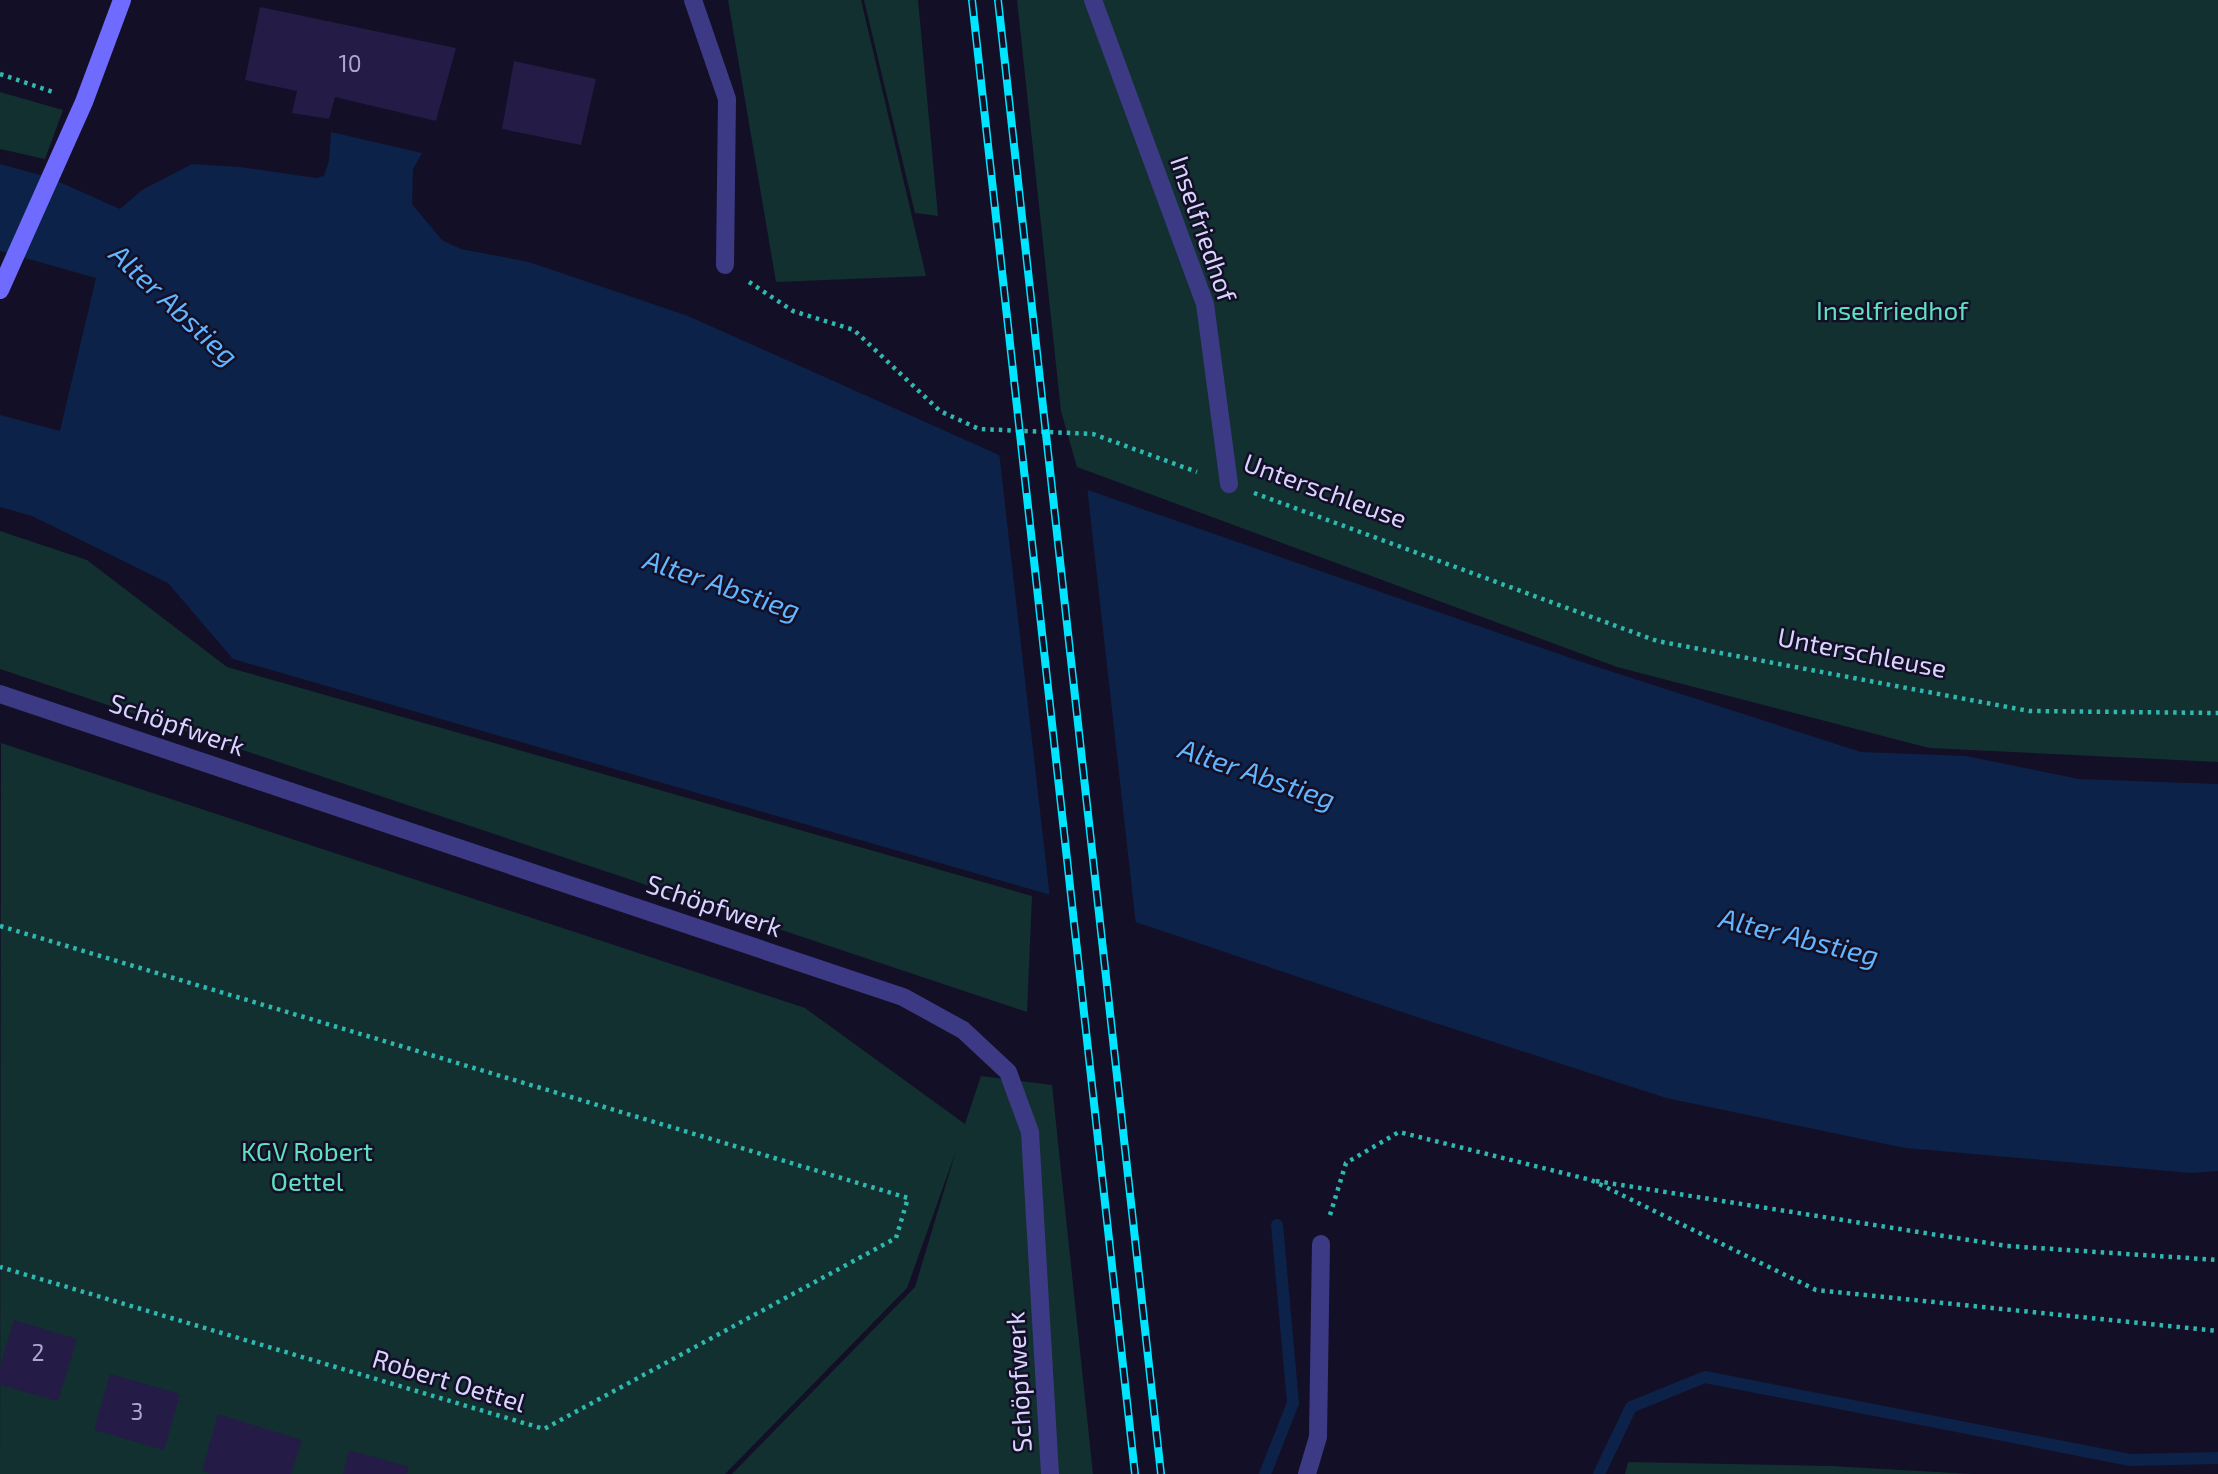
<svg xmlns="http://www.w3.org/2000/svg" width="2218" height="1474" viewBox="0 0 2218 1474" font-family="'Exo 2',sans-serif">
<rect width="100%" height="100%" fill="#130f26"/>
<g fill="#12302f">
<polygon points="728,0 861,0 926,276 776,282"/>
<polygon points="864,0 918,0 938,216 915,213"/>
<polygon points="1017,0 2218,0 2218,762 1929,748 1617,667 1077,467 1061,411"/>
<polygon points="0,92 63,110 45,159 0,149"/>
<polygon points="0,531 87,560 227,667 1032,896 1027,1012 0,669"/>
<polygon points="1,743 805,1008 965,1124 981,1076 1052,1085 1093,1474 732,1474 915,1287 956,1151 907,1288 725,1474 0,1474"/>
<polygon points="1628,1462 1831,1466 1973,1474 1625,1474"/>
</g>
<polygon fill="#0c2248" points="331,132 422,153 413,169 412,204 442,240 461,249 529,262 688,316 1039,473 1582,662 1861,752 1966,756 2079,779 2218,784 2218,1171 2191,1173 1905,1148 1666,1098 1414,1016 1082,904 233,659 168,583 32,516 0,507 0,415 60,431 96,278 0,251 0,164 48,177 120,209 142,190 192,164 240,167 316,178 324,176 329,161"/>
<polygon fill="#130f26" points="999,452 1040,470 1087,486 1136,926 1050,898"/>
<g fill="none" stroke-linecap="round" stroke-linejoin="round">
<g stroke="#0c2248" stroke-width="12">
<polyline points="1265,1474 1293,1403 1277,1225"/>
<polyline points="1599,1474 1631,1407 1705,1377 2130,1460 2218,1458"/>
</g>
</g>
<g fill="#241b47">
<polygon points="260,7 456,48 436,121 335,97 329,119 292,113 297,91 245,80"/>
<polygon points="514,61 596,79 581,145 502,129"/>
<polygon points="14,1320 77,1339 58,1401 0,1385 0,1366"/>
<polygon points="110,1374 180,1394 164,1450 94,1430"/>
<polygon points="218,1414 302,1440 291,1474 210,1474 202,1471"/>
<polygon points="349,1450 409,1467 407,1474 343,1474"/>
</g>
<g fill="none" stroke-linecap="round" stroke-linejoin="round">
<g stroke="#2fb8b0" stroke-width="4.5" stroke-dasharray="3.5 5" stroke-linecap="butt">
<polyline points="0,74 56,93"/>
<polyline points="749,282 793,311 854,330 940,411 979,429 1093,434 1197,472"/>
<polyline points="1254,493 1657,641 2029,711 2218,713"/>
<polyline points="0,926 908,1198 896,1238 544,1429 0,1267"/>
<polyline points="1596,1181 2007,1246 2218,1260"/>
<polyline points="1330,1215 1346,1163 1399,1132 1591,1180 1816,1290 2218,1331"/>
</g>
<polyline stroke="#3d3a85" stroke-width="18" points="1093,0 1205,304 1229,484"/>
<g stroke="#3d3a85" stroke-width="18">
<polyline points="693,0 727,99 725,265"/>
<polyline points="0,694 903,997 963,1030 1008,1072 1030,1132 1050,1474"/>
<polyline points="1307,1474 1318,1437 1321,1244"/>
</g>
<polyline stroke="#6f6bff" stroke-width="18" points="0,290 84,102 122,0"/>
<defs>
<g id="rail">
<polyline points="972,0 1135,1474"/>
<polyline points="998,0 1161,1474"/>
</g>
</defs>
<use href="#rail" stroke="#00e5ff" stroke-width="8"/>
<use href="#rail" stroke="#130f26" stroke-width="5" stroke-dasharray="16" stroke-linecap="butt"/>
</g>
<g text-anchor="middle" stroke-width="5" stroke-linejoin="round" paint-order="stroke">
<g font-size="23" fill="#aca6d1">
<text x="350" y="72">10</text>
<text x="38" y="1361">2</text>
<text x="137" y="1420">3</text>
</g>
<g font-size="26" fill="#d9d4ff" stroke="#130f26">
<text transform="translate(1203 229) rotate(71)" y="9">Inselfriedhof</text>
<text transform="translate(1325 491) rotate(20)" y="9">Unterschleuse</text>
<text transform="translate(1862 653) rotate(11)" y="9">Unterschleuse</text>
<text transform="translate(177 725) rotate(19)" y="9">Schöpfwerk</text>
<text transform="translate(714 906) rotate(19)" y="9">Schöpfwerk</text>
<text transform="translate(449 1381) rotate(17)" y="9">Robert Oettel</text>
<text transform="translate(1019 1382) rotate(-93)" y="9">Schöpfwerk</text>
</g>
<g font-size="26" fill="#5fe0c0" stroke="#130f26">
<text x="1892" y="320">Inselfriedhof</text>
<text x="307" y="1161">KGV Robert<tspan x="307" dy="30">Oettel</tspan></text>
</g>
<g font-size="28" font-style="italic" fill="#62b6ff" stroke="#130f26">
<text transform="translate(174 305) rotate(43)" y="10">Alter Abstieg</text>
<text transform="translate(722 585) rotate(19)" y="10">Alter Abstieg</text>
<text transform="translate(1257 774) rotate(19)" y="10">Alter Abstieg</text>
<text transform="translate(1799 937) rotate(14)" y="10">Alter Abstieg</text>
</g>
</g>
</svg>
